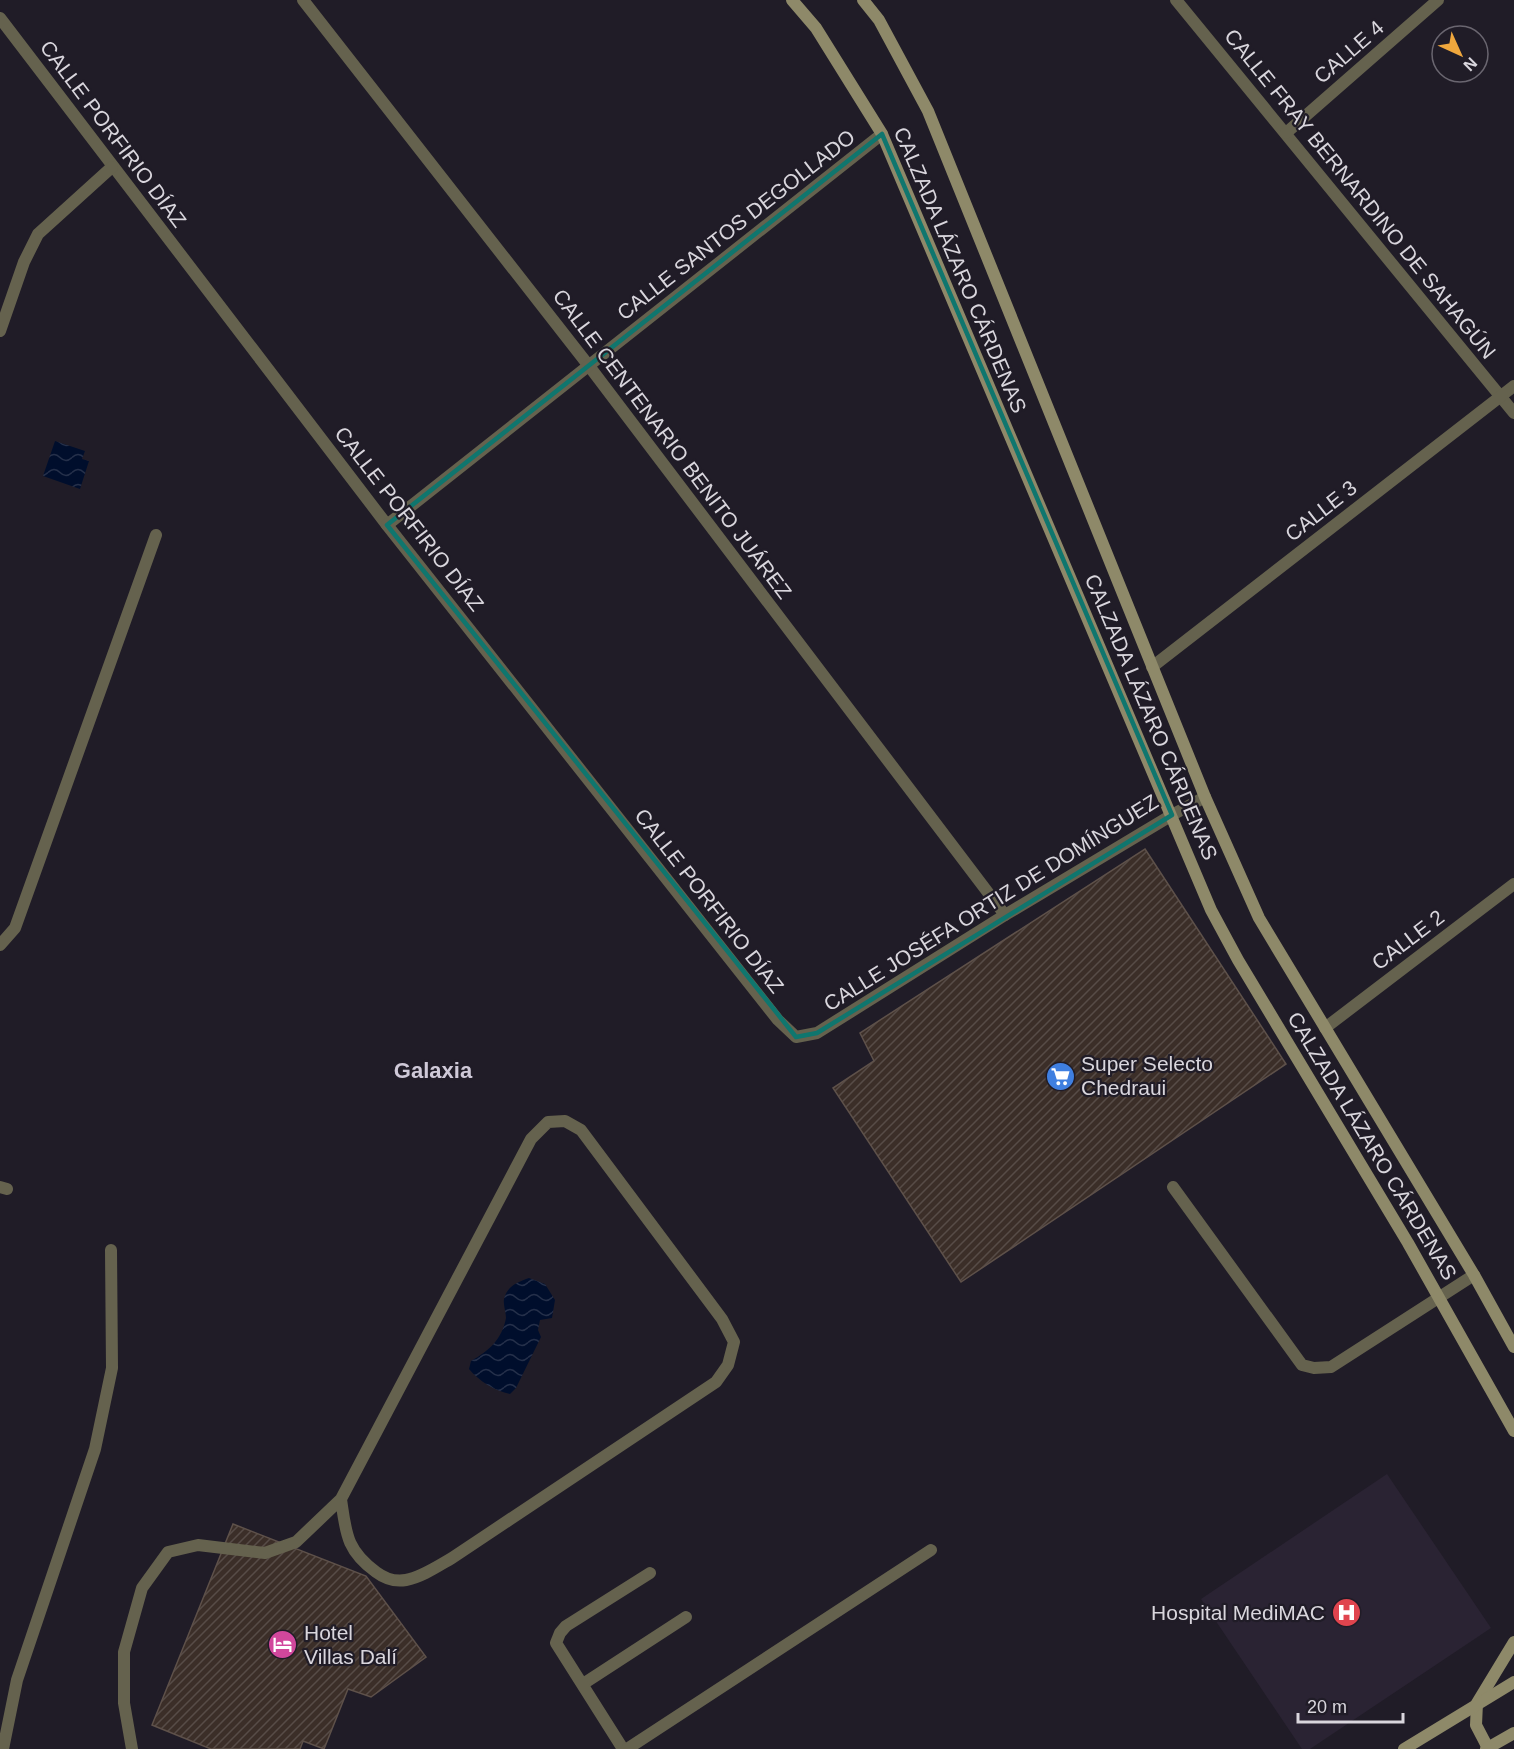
<svg xmlns="http://www.w3.org/2000/svg" width="1514" height="1749" viewBox="0 0 1514 1749" font-family="Arial,sans-serif">
<defs>
<pattern id="water-waves" width="16" height="10" patternUnits="userSpaceOnUse" patternTransform="scale(1.5)"><rect width="16" height="10" fill="#000e2c"/><path d="M0 5q4-4 8 0t8 0" fill="none" stroke="#25304a"/></pattern>
<pattern id="building-hatch" width="6" height="6" patternUnits="userSpaceOnUse" patternTransform="scale(1.5)"><rect width="6" height="6" fill="#3b2e28"/><path d="M-1 1l2-2M0 6l6-6M5 7l2-2" fill="none" stroke="#574c47"/></pattern>
</defs>
<rect width="100%" height="100%" fill="#201c27"/>
<polygon fill="#2a2333" points="1387,1474 1491,1628 1310,1749 1302,1749 1201,1599"/>
<g fill="url(#water-waves)">
<polygon points="55,441 85,451 82,459 89,461 80,489 43,476"/>
<path d="M529 1278 545 1284 555 1300 552 1318 540 1320 538 1330 541 1337 516 1388 510 1394C495 1391 479 1381 469 1369L471 1361C489 1351 502 1339 506 1318 506 1312 503 1305 504 1299 507 1286 518 1282 529 1278Z"/>
</g>
<g fill="url(#building-hatch)" stroke="#5e514a" stroke-width="1.5">
<polygon points="1145,849 1286,1064 961,1282 833,1088 874,1061 860,1033"/>
<polygon points="233,1524 366,1576 426,1657 371,1697 348,1689 324,1749 303,1741 300,1749 211,1749 152,1725"/>
</g>
<g fill="none" stroke-linecap="round" stroke-linejoin="round">
<g stroke="#65624e" stroke-width="12">
<polyline points="1173,1187 1302,1365 1314,1368 1331,1367 1474,1275"/>
<polyline points="583,1684 686,1617"/>
<polyline points="3,1749 17,1680 95,1449 112,1368 111,1250"/>
<path d="M132 1749 124 1703V1652L142 1588 168 1552 198 1545 265 1553 296 1542 341 1499 531 1139 548 1122 565 1121 581 1130 722 1319 734 1342 728 1365 716 1382 452 1558C438 1566 422 1577 406 1580 395 1582 384 1578 376 1572 346 1550 346 1533 341 1499"/>
<polyline points="623,1749 556,1643 560,1633 566,1626 650,1573"/>
<polyline points="627,1749 931,1550"/>
</g>
<g stroke="#65624e" stroke-width="12">
<polyline points="303,0 589,366 1005,915"/>
<polyline points="1176,0 1514,413"/>
<polyline points="0,18 387,525 778,1020 796,1037 817,1033 1005,915 1172,815 1205,797"/>
<polyline points="1286,133 1438,0"/>
<polyline points="0,331 24,262 38,234 112,167"/>
<polyline points="387,525 882,134"/>
<polyline points="1152,667 1514,386"/>
<polyline points="0,945 15,928 156,535"/>
<polyline points="1325,1028 1514,884"/>
<polyline points="0,1187 7,1189"/>
</g>
<g stroke="#8e8969" stroke-width="12">
<polyline points="792,0 816,28 882,134 1211,910 1238,960 1408,1243 1514,1431"/>
<polyline points="863,0 879,20 928,111 1205,797 1259,918 1474,1275 1514,1347"/>
<polyline points="1488,1748 1476,1725 1477,1703 1514,1642"/>
<polyline points="1404,1749 1514,1682"/>
<polyline points="1486,1749 1514,1733"/>
</g>
</g>
<path fill="none" stroke="#0f766e" stroke-width="4.5" stroke-linejoin="round" d="M882 134 1172 815 817 1033 796 1037 387 525Z"/>
<defs>
<symbol id="supermarket-disc" viewBox="-11 -11 22 22"><circle r="9.5" fill="#3f7fe0" stroke="#201c27"/><path d="M-6-5.5h2.5l.6 2H6L4.5 2H-2.5L-4.4-4H-6ZM-1.5 3.2a1.3 1.3 0 1 0 .1 0ZM3 3.2a1.3 1.3 0 1 0 .1 0Z" fill="#fff"/></symbol>
<symbol id="hospital-disc" viewBox="-11 -11 22 22"><circle r="9.5" fill="#e0444e" stroke="#201c27"/><path d="M-5-5h3v3.5h4V-5h3V5h-3V1.5h-4V5h-3Z" fill="#fff"/></symbol>
<symbol id="hotel-disc" viewBox="-11 -11 22 22"><circle r="9.5" fill="#d1479c" stroke="#201c27"/><path d="M-6-4.5h1.5V1H6V5H4.5V3h-9V5H-6ZM-4 0a1.8 1.8 0 1 1 3.6 0ZM.5 0V-2.5h3Q6-2.5 6 0Z" fill="#fff"/></symbol>
</defs>
<g fill-rule="evenodd">
<use href="#supermarket-disc" x="1044" y="1060" width="33" height="33"/>
<use href="#hospital-disc" x="1330" y="1596" width="33" height="33"/>
<use href="#hotel-disc" x="266" y="1628" width="33" height="33"/>
</g>
<g text-anchor="middle" stroke-width="4.5" stroke-linejoin="round" paint-order="stroke">
<g font-size="21" fill="#d9d6dd" stroke="#201c27">
<text transform="translate(1349 52) rotate(-41)" y="7">CALLE 4</text>
<text transform="translate(113 134) rotate(53)" y="7">CALLE PORFIRIO DÍAZ</text>
<text transform="translate(1360 194) rotate(51)" y="7">CALLE FRAY BERNARDINO DE SAHAGÚN</text>
<text transform="translate(736 225) rotate(-38)" y="7">CALLE SANTOS DEGOLLADO</text>
<text transform="translate(960 270) rotate(67)" y="7">CALZADA LÁZARO CÁRDENAS</text>
<text transform="translate(672 444) rotate(53)" y="7">CALLE CENTENARIO BENITO JUÁREZ</text>
<text transform="translate(1321 511) rotate(-38)" y="7">CALLE 3</text>
<text transform="translate(409 519) rotate(52)" y="7">CALLE PORFIRIO DÍAZ</text>
<text transform="translate(1151 717) rotate(67)" y="7">CALZADA LÁZARO CÁRDENAS</text>
<text transform="translate(709 901) rotate(52)" y="7">CALLE PORFIRIO DÍAZ</text>
<text transform="translate(991 903) rotate(-32)" y="7">CALLE JOSÉFA ORTIZ DE DOMÍNGUEZ</text>
<text transform="translate(1408 940) rotate(-37)" y="7">CALLE 2</text>
<text transform="translate(1372 1146) rotate(59)" y="7">CALZADA LÁZARO CÁRDENAS</text>
</g>
<g font-size="21" fill="#d9d6dd" stroke="#201c27" text-anchor="start">
<text x="1081" y="1071">Super Selecto<tspan x="1081" dy="24">Chedraui</tspan></text>
<text x="1325" y="1620" text-anchor="end">Hospital MediMAC</text>
<text x="304" y="1640">Hotel<tspan x="304" dy="24">Villas Dalí</tspan></text>
</g>
<g font-size="22" font-weight="bold" fill="#cfc9d8" stroke="#201c27">
<text x="433" y="1078">Galaxia</text>
</g>
</g>
<g transform="translate(1460 54) rotate(135)"><circle r="28" fill="#201c27" stroke="#6a6670" stroke-width="1.5"/>
<path d="M0-4.5L10 22L0 15L-10 22Z" fill="#efa73d"/>
<text y="-9" font-size="16" font-weight="bold" text-anchor="middle" fill="#d9d6dd">N</text>
</g>
<path d="M1298 1713v9h105v-9" fill="none" stroke="#d9d6dd" stroke-width="3"/>
<text x="1307" y="1713" font-size="18" fill="#d9d6dd" stroke="#201c27" stroke-width="4.5" paint-order="stroke">20 m</text>
</svg>
